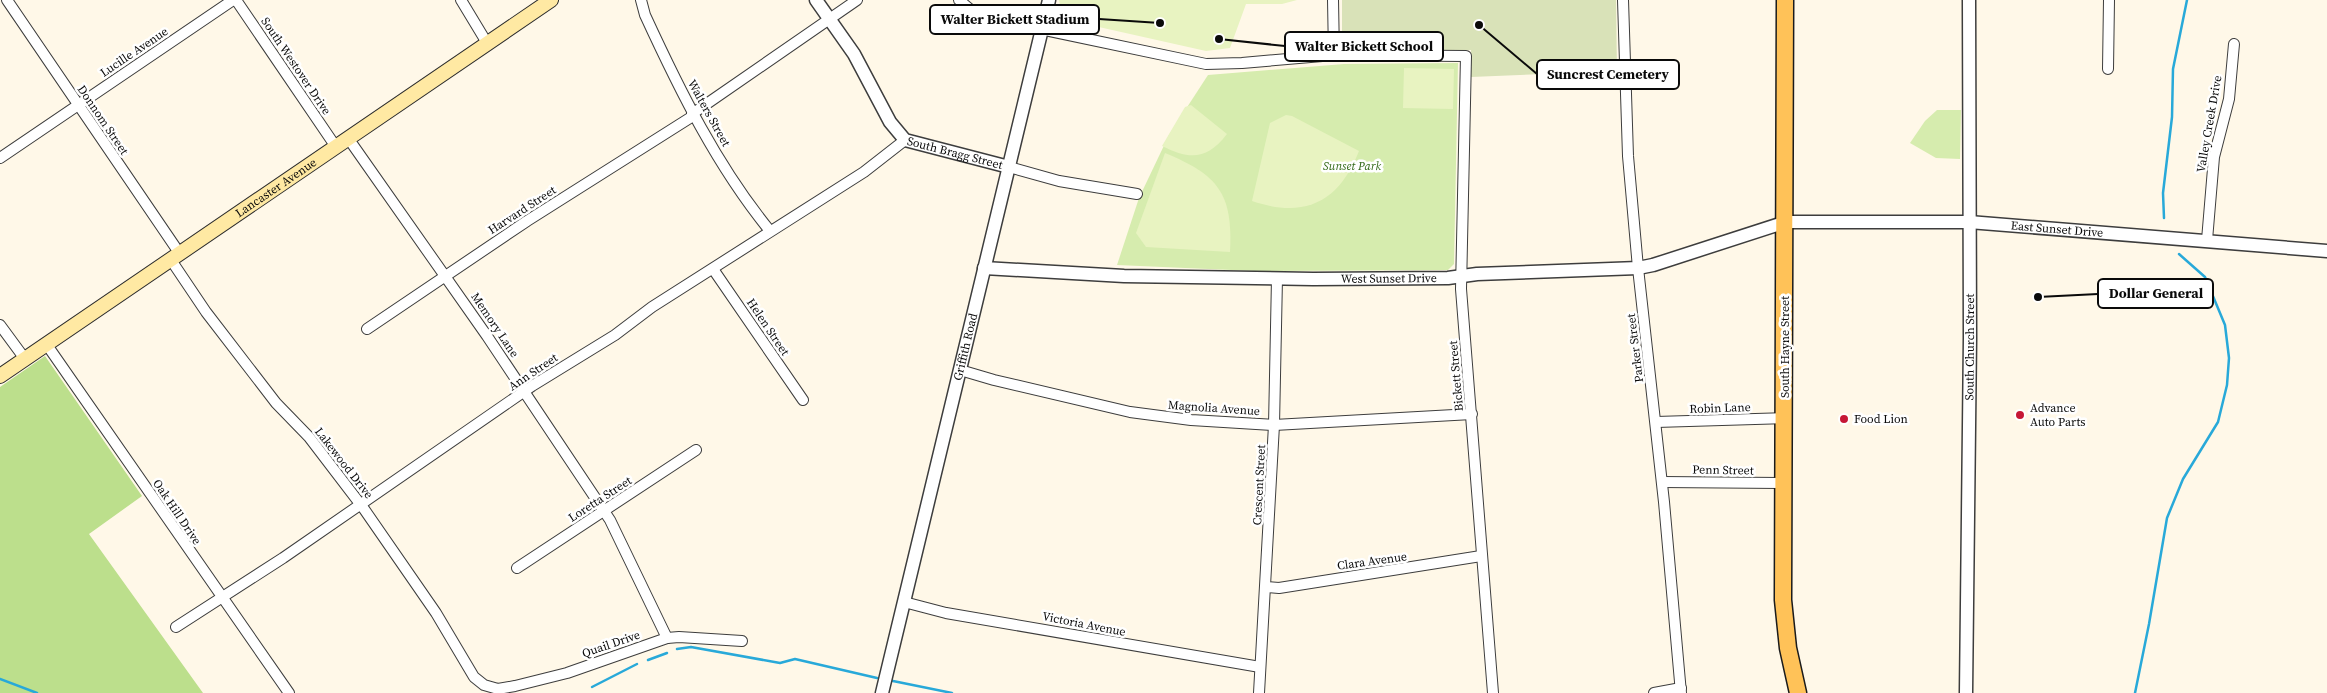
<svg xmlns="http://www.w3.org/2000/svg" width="2327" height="693" viewBox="0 0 2327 693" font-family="'Source Serif 4',serif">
<rect width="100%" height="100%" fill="#fff8e8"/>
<g fill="#d6ecae">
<polygon points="1458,63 1454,264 1448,270 1254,271 1117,265 1139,198 1169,135 1208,75 1344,64"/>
<polygon points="1937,110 1961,110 1960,159 1936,158 1910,143 1925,121"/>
</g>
<polygon fill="#bcdf8c" points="45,356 142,496 89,534 203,693 0,693 0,387"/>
<polygon fill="#d9e2b8" points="1342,0 1616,0 1617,71 1471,77 1471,50 1342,50"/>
<g fill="#e8f3c1">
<polygon points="1059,0 1297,0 1282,4 1246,4 1230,48 1206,51 1063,19"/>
<polygon points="1404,68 1454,69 1453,109 1403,108"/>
<path d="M1191 105 1227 134C1207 160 1190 160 1162 146L1185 107Z"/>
<path d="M1286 115 1292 116 1359 151C1339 202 1305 219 1252 201L1270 123Z"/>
<path d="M1165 153C1218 175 1233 193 1230 252L1146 247 1136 233Z"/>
</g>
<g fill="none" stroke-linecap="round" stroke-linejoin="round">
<g stroke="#28a9d9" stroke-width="2.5">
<polyline points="2164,218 2163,193 2172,117 2173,69 2187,0"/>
<polyline points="677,649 691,647 780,663 795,659 877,678"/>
<polyline points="648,660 667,653"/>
<polyline points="0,679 37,693"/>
<polyline points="893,681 952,693"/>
<polyline points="592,687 637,664"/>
<polyline points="2135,693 2149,624 2167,518 2183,479 2218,422 2227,385 2229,358 2225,325 2205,277 2179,254"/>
</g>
<defs>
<g id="minor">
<polyline points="7,0 180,254"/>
<polyline points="236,0 336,147"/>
<polyline points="461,0 487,43"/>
<path d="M641 0 645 15C680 91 717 166 770 231"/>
<polyline points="959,0 978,16 1206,64 1242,63 1334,55 1466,56 1461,289 1493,693"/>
<polyline points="1333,0 1334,55"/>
<polyline points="1623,0 1628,156 1638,268 1664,502 1681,693"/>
<polyline points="2108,69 2109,0"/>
<polyline points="692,114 857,0"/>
<polyline points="348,138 487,336 610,520 667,638"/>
<polyline points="0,158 233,0"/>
<polyline points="1009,167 1059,181 1137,194"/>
<polyline points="2207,240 2214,157 2229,99 2234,44"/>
<polyline points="171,260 206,312 276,403 309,437 364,509 436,613 474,677 484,685 498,689 515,686 567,673 667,638 679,637 742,641"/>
<polyline points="713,269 803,400"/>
<polyline points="0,325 25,359"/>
<polyline points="367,329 527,221 693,116"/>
<polyline points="47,345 289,693"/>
<polyline points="960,370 994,380 1130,412 1191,420 1274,425 1472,414"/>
<polyline points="1656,422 1785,418"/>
<polyline points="1662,482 1784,483"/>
<polyline points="517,568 696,450"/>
<polyline points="1266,587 1279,588 1481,556"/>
<polyline points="904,602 946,613 1260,667"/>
<polyline points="176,627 283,558 532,386 615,335 652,307 864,172 905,140"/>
<polyline points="1259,693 1274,425 1277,278"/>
<polyline points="1654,693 1681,688"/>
</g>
<g id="tertiary">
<path id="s1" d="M816 0 854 54 890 122 905 140 1009 167"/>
<path id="s2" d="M984 268 1124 276 1313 279 1448 278 1477 274 1638 268 1653 265 1786 222H1969L2327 251"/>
<path id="s3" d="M882 693 1049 0"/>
<path id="s4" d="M1966 693 1970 338 1969 0"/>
</g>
<g id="secondary">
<path id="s5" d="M0 376 551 0"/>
</g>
<polyline id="primary" points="1785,0 1783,600 1788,648 1798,693"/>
</defs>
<use href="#minor" stroke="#3d3d3d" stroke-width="12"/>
<use href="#tertiary" stroke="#3d3d3d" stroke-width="15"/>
<use href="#secondary" stroke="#2c2c2c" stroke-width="16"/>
<use href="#primary" stroke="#1b1b1b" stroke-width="19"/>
<use href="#minor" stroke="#fff" stroke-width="10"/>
<use href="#tertiary" stroke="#fff" stroke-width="12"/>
<use href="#secondary" stroke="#ffe9a3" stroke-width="14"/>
<use href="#primary" stroke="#ffc258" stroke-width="16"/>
</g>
<g fill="#c61735" stroke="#fff" stroke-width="2">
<circle cx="2020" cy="415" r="5"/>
<circle cx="1844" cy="419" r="5"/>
</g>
<g text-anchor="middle" stroke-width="5" stroke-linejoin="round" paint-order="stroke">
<g font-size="12" fill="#0a0a0a" stroke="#fff">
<text transform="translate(134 52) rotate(-34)" y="4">Lucille Avenue</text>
<text transform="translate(296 66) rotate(56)" y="4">South Westover Drive</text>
<text transform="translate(709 113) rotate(61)" y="4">Walters Street</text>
<text transform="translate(103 120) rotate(56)" y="4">Donnom Street</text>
<text transform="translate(2209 124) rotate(-80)" y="4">Valley Creek Drive</text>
<text dy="4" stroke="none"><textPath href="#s1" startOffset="218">South Bragg Street</textPath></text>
<text dy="4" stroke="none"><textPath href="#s5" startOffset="334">Lancaster Avenue</textPath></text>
<text transform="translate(522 210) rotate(-33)" y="4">Harvard Street</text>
<text dy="4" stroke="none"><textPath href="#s2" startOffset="1081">East Sunset Drive</textPath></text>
<text dy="4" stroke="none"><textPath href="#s2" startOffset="405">West Sunset Drive</textPath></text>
<text transform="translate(495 325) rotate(56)" y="4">Memory Lane</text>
<text transform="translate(768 327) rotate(56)" y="4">Helen Street</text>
<text dy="4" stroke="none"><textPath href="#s4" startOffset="346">South Church Street</textPath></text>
<text dy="4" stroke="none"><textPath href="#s3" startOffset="356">Griffith Road</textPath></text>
<text transform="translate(1785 347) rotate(-90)" y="4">South Hayne Street</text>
<text transform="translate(1635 348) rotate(-97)" y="4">Parker Street</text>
<text transform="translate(533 372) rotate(-34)" y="4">Ann Street</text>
<text transform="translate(1456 376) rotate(-95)" y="4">Bickett Street</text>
<text transform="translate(1214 408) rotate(4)" y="4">Magnolia Avenue</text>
<text transform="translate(1720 408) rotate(-2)" y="4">Robin Lane</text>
<text transform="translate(344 463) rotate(52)" y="4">Lakewood Drive</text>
<text transform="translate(1723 470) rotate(1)" y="4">Penn Street</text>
<text transform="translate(1259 485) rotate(-87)" y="4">Crescent Street</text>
<text transform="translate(600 499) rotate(-33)" y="4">Loretta Street</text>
<text transform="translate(177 512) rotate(56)" y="4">Oak Hill Drive</text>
<text transform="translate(1372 561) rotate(-8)" y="4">Clara Avenue</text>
<text transform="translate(1084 624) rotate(11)" y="4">Victoria Avenue</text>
<text transform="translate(611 644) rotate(-19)" y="4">Quail Drive</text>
</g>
<g font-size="12" font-style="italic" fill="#316716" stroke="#fff">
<text x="1352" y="170">Sunset Park</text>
</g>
<g font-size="12" fill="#0a0a0a" stroke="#fff" text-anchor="start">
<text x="2030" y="412">Advance<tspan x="2030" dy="14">Auto Parts</tspan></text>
<text x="1854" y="423">Food Lion</text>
</g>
</g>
<path fill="none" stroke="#0a0a0a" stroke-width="2" d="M1160 23L1099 19M1219 39L1285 46M1479 25L1537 74M2038 297L2098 294"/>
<g fill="#0a0a0a" stroke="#fff" stroke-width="2">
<circle cx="1160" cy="23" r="5"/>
<circle cx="1219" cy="39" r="5"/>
<circle cx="1479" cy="25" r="5"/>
<circle cx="2038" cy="297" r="5"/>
</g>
<g fill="#fff" stroke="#0a0a0a" stroke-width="2">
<rect x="930" y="5" width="169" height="29" rx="5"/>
<rect x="1285" y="32" width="158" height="29" rx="5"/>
<rect x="1537" y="60" width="142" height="29" rx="5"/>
<rect x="2098" y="279" width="115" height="29" rx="5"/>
</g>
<g font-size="14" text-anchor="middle" font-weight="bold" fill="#0a0a0a">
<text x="1015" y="24">Walter Bickett Stadium</text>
<text x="1364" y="51">Walter Bickett School</text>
<text x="1608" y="79">Suncrest Cemetery</text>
<text x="2156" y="298">Dollar General</text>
</g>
</svg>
